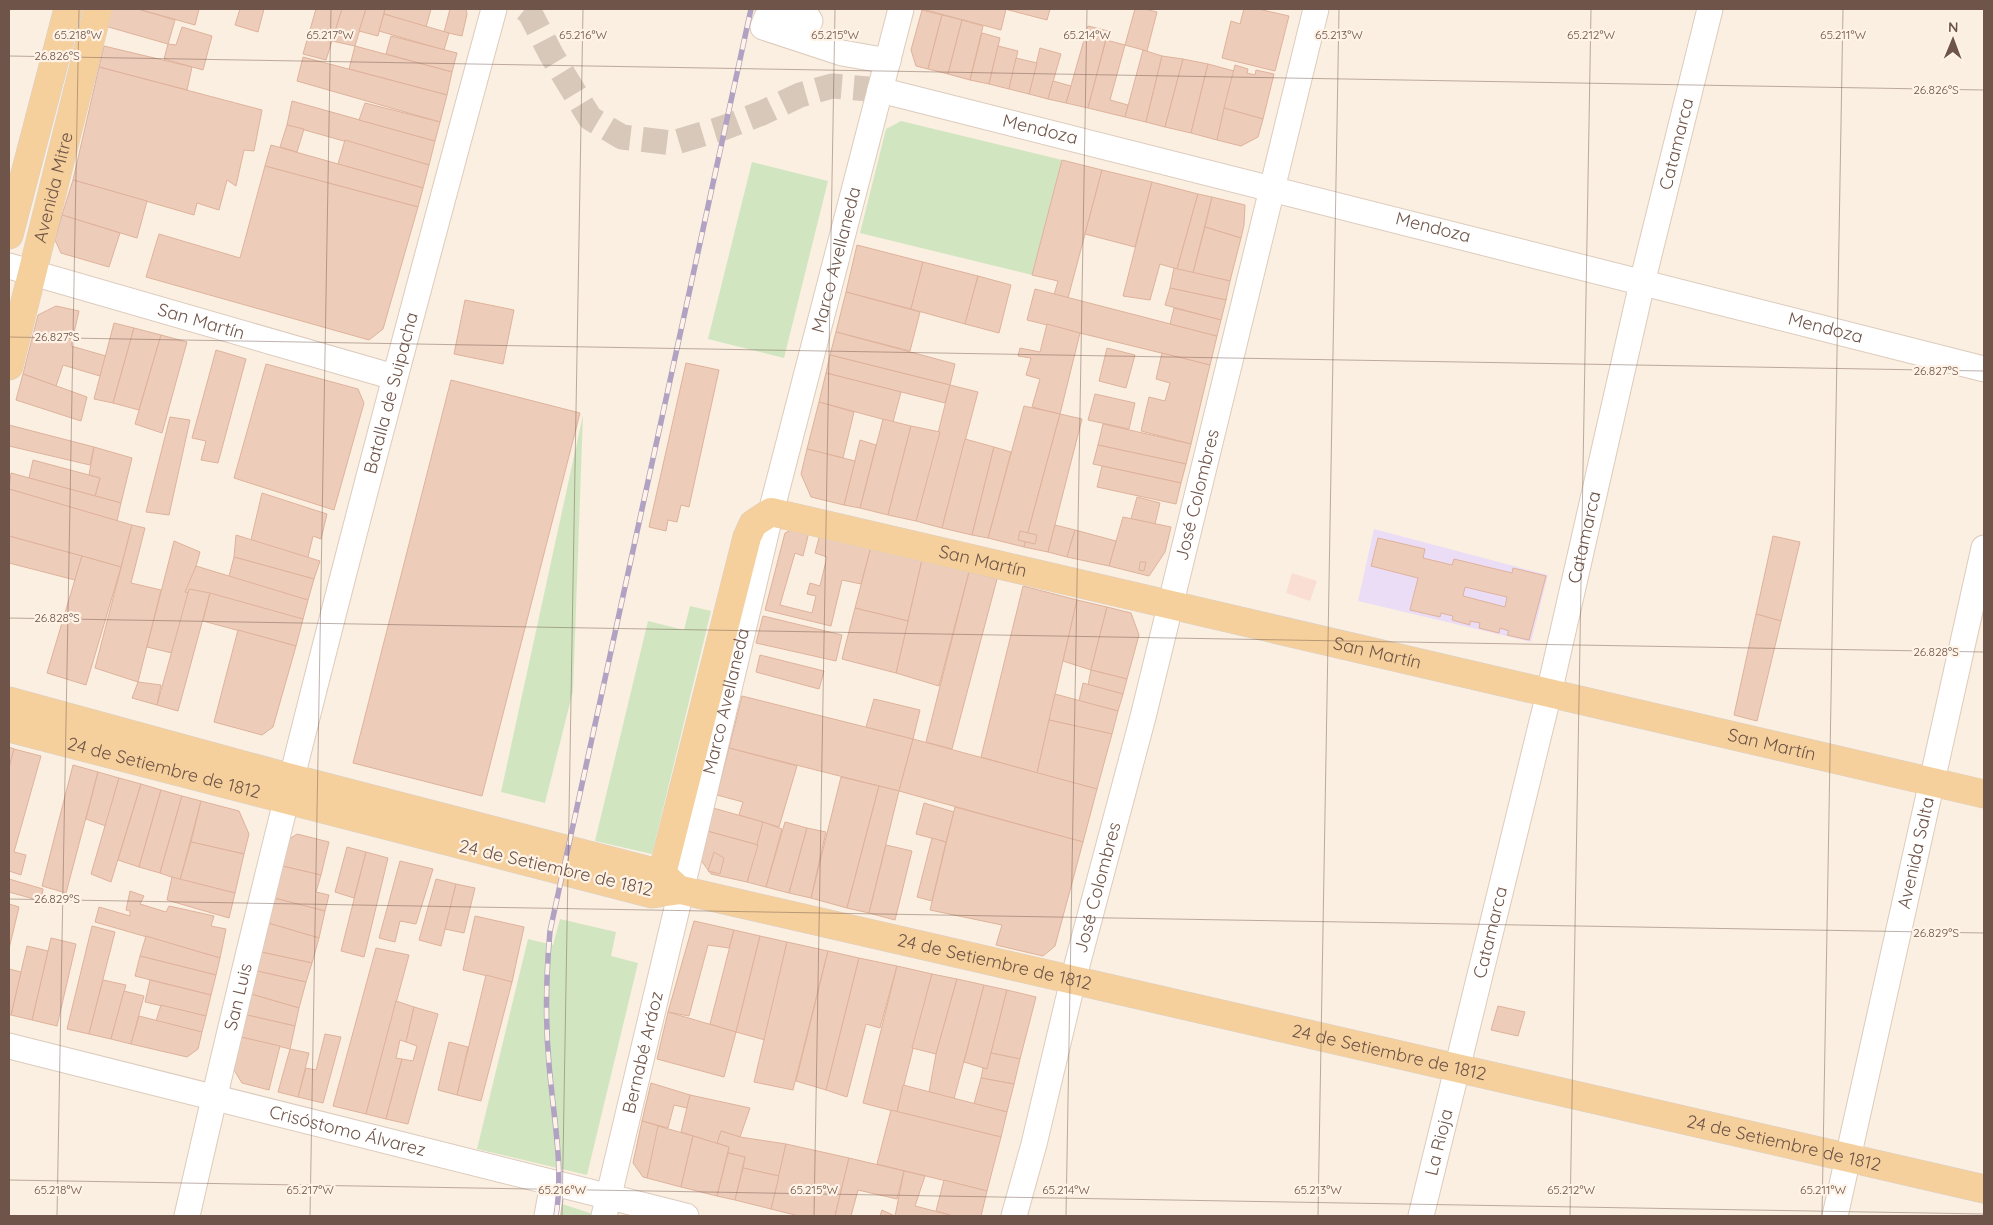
<svg xmlns="http://www.w3.org/2000/svg" width="1993" height="1225" viewBox="0 0 1993 1225" font-family="Quicksand,sans-serif">
<rect width="100%" height="100%" fill="#faefe0"/>
<polygon fill="#faded4" points="1292,573 1317,581 1310,601 1286,593"/>
<polygon fill="#ecddf6" points="1374,529 1548,575 1531,642 1358,601"/>
<g fill="#d1e6c0">
<polygon points="901,121 1062,160 1032,275 860,233 886,129"/>
<polygon points="752,162 828,181 784,358 708,339"/>
<polygon points="583,415 573,691 545,803 501,792"/>
<polygon points="690,606 711,611 652,854 595,841 648,621 684,630"/>
<polygon points="560,919 616,932 611,956 638,963 587,1175 477,1149 528,939 553,945"/>
<polygon points="562,1204 593,1214 593,1216 559,1216"/>
</g>
<g fill="#eeccba" stroke="#dfb29b" fill-rule="evenodd">
<polygon points="111,9 138,9 175,20 168,44 105,26"/>
<polygon points="138,9 199,9 195,25"/>
<polygon points="240,9 264,9 258,32 235,25"/>
<polygon points="316,9 342,9 326,60 303,54"/>
<polygon points="342,9 366,9 355,46 332,41"/>
<polygon points="366,9 385,9 378,36 359,31"/>
<polygon points="385,9 431,9 426,27 384,14"/>
<polygon points="450,9 466,9 467,14 462,36 444,32"/>
<polygon points="922,9 1006,9 1001,30"/>
<polygon points="1005,9 1050,9 1047,20"/>
<polygon points="1135,9 1145,9 1157,12 1147,51 1125,45"/>
<polygon points="1244,9 1258,9 1289,16 1275,71 1222,58 1231,21 1240,24"/>
<polygon points="922,10 942,15 928,69 916,66 911,50"/>
<polygon points="384,14 449,33 444,50 379,31"/>
<polygon points="942,15 962,20 948,74 928,69"/>
<polygon points="962,20 983,26 970,80 948,74"/>
<polygon points="1088,26 1108,31 1088,108 1066,103"/>
<polygon points="182,27 212,36 203,70 164,59 168,44 176,45"/>
<polygon points="982,33 1000,38 989,84 970,80"/>
<polygon points="391,36 457,53 452,72 386,54"/>
<polygon points="1106,40 1125,45 1110,100 1128,105 1125,117 1088,108"/>
<polygon points="104,46 192,67 187,90 99,67"/>
<polygon points="355,46 452,72 447,95 349,69"/>
<polygon points="998,46 1018,51 1009,89 989,84"/>
<polygon points="1040,48 1061,54 1048,99 1029,94"/>
<polygon points="1143,50 1162,56 1146,122 1125,117"/>
<polygon points="1162,56 1183,59 1165,127 1146,122"/>
<polygon points="303,57 447,95 440,122 297,81"/>
<polygon points="1016,58 1037,63 1029,94 1009,89"/>
<polygon points="1183,59 1208,64 1191,133 1165,127"/>
<polygon points="1208,64 1234,71 1217,140 1191,133"/>
<polygon points="1235,65 1248,69 1247,73 1255,75 1256,70 1274,74 1263,119 1224,108"/>
<polygon points="99,67 262,110 254,151 244,150 236,186 227,180 219,210 197,203 194,215 73,180"/>
<polygon points="1053,81 1071,86 1066,103 1048,99"/>
<polygon points="292,101 435,141 429,165 287,125"/>
<polygon points="365,103 440,122 435,141 359,120"/>
<polygon points="1224,108 1263,119 1258,137 1241,146 1217,140"/>
<polygon points="287,125 304,129 297,152 280,147"/>
<polygon points="345,140 429,165 423,188 338,164"/>
<polygon points="271,145 423,188 418,207 265,166"/>
<polygon points="1062,160 1102,170 1068,298 1054,295 1058,281 1032,275"/>
<polygon points="265,166 418,207 383,329 369,340 146,277 159,234 240,258"/>
<polygon points="1102,170 1152,182 1135,247 1085,234"/>
<polygon points="73,180 147,201 137,238 62,215"/>
<polygon points="1152,182 1198,194 1177,269 1160,264 1150,300 1123,296"/>
<polygon points="1198,194 1212,197 1193,273 1177,269"/>
<polygon points="1212,197 1245,205 1244,225 1241,238 1205,227"/>
<polygon points="62,215 120,233 109,267 61,253 55,240"/>
<polygon points="1205,227 1241,238 1230,281 1193,273"/>
<polygon points="857,245 923,262 911,309 846,292"/>
<polygon points="923,262 978,276 965,324 911,309"/>
<polygon points="1174,268 1230,281 1226,300 1170,288"/>
<polygon points="978,276 1011,285 999,333 965,324"/>
<polygon points="1170,288 1226,300 1221,320 1165,305"/>
<polygon points="1035,289 1217,336 1210,365 1027,320"/>
<polygon points="846,292 920,312 910,351 836,332"/>
<polygon points="465,300 514,310 503,364 454,354"/>
<polygon points="56,306 79,311 71,346 106,356 100,376 63,365 56,386 23,374 38,315"/>
<polygon points="1174,308 1221,320 1217,336 1170,324"/>
<polygon points="114,323 134,328 113,403 94,399"/>
<polygon points="1047,324 1080,333 1060,414 1032,407 1040,379 1026,375 1031,358 1018,356 1020,348 1040,352"/>
<polygon points="134,328 161,335 139,410 113,403"/>
<polygon points="836,332 955,364 950,385 830,355"/>
<polygon points="161,335 187,342 162,433 135,424"/>
<polygon points="1107,348 1135,355 1126,388 1099,381"/>
<polygon points="216,350 246,359 218,463 201,460 206,441 192,438"/>
<polygon points="1162,353 1210,365 1191,444 1141,431 1149,397 1165,401 1170,383 1156,379"/>
<polygon points="830,355 950,385 945,403 826,373"/>
<polygon points="686,363 719,370 689,507 681,505 677,522 668,520 666,531 649,527"/>
<polygon points="266,364 358,389 364,403 334,510 234,478"/>
<polygon points="826,373 901,392 893,422 819,402"/>
<polygon points="23,374 87,397 81,421 16,400"/>
<polygon points="451,380 580,413 482,796 353,763"/>
<polygon points="950,385 978,392 942,528 916,521"/>
<polygon points="1095,394 1135,403 1129,429 1088,420"/>
<polygon points="819,402 854,412 843,458 807,449"/>
<polygon points="1024,406 1060,414 1024,547 988,538"/>
<polygon points="1060,414 1082,419 1048,552 1024,547"/>
<polygon points="170,417 190,420 169,515 146,512"/>
<polygon points="883,419 911,426 888,515 860,508"/>
<polygon points="1103,424 1191,444 1186,464 1098,445"/>
<polygon points="9,425 94,447 90,465 9,446"/>
<polygon points="911,426 940,432 916,521 888,515"/>
<polygon points="965,439 994,447 972,535 942,528"/>
<polygon points="860,440 876,445 860,508 844,505"/>
<polygon points="1098,445 1186,464 1181,483 1093,464"/>
<polygon points="94,447 132,458 121,503 95,496 100,478 89,475"/>
<polygon points="994,447 1011,452 988,538 972,535"/>
<polygon points="807,449 855,461 844,505 811,497 801,474"/>
<polygon points="33,460 100,478 95,496 29,478"/>
<polygon points="1102,466 1181,483 1176,504 1097,487"/>
<polygon points="11,473 121,503 117,521 9,489"/>
<polygon points="9,489 132,525 121,567 9,536"/>
<polygon points="262,493 327,514 321,539 313,536 307,561 251,540"/>
<polygon points="1137,497 1160,503 1155,524 1131,519"/>
<polygon points="1123,517 1171,527 1165,552 1149,576 1109,566"/>
<polygon points="132,525 145,528 131,583 161,590 138,682 95,668"/>
<polygon points="1055,525 1075,530 1067,557 1048,552"/>
<polygon points="796,528 809,532 803,556 795,553 780,605 812,613 816,596 807,594 810,583 820,586 827,557 815,553 820,534 871,547 861,584 842,580 831,626 765,610 785,533"/>
<polygon points="1075,530 1116,541 1109,566 1067,557"/>
<polygon points="1020,531 1037,535 1035,544 1018,540"/>
<polygon points="236,535 320,561 314,579 234,557"/>
<polygon points="9,536 82,556 75,580 9,563"/>
<polygon points="1773,536 1800,542 1781,621 1756,614"/>
<path d="M1378 538 1425 549 1423 558 1452 565 1454 559 1512 573 1513 568 1546 576 1529 640 1507 635 1509 631 1500 628 1499 633 1479 628 1480 623 1470 621V625L1452 620 1453 616 1441 613 1440 617 1410 610 1418 578 1371 566ZM1465 587 1507 597 1505 607 1463 596Z"/>
<polygon points="174,541 200,552 172,653 147,647"/>
<polygon points="871,547 922,560 908,621 855,608"/>
<polygon points="82,556 121,567 86,685 47,673"/>
<polygon points="234,557 314,579 308,600 228,580"/>
<polygon points="922,560 969,572 939,686 896,673"/>
<polygon points="1140,562 1146,562 1144,571 1139,570"/>
<polygon points="196,566 308,600 303,619 185,592"/>
<polygon points="969,572 997,579 952,749 926,742"/>
<polygon points="1023,586 1077,600 1037,773 981,757"/>
<polygon points="189,589 210,593 178,711 157,705"/>
<polygon points="210,593 303,619 296,646 203,621"/>
<polygon points="1077,600 1107,607 1091,670 1063,661"/>
<polygon points="1107,607 1131,613 1139,635 1127,679 1091,670"/>
<polygon points="855,608 908,621 896,673 842,659"/>
<polygon points="1756,614 1781,621 1757,721 1734,715"/>
<polygon points="763,616 842,635 836,661 756,643"/>
<polygon points="238,630 296,646 273,727 262,735 214,722"/>
<polygon points="760,655 824,671 819,689 756,672"/>
<polygon points="1091,670 1127,679 1123,694 1088,685"/>
<polygon points="138,682 161,685 157,705 132,698"/>
<polygon points="1083,683 1123,694 1118,711 1079,701"/>
<polygon points="1055,694 1118,711 1112,734 1049,720"/>
<polygon points="742,696 913,739 899,791 729,748"/>
<polygon points="874,699 920,710 913,739 866,727"/>
<polygon points="1049,720 1112,734 1097,789 1037,773"/>
<polygon points="913,739 1097,789 1083,842 899,791"/>
<polygon points="9,747 14,749 9,768"/>
<polygon points="729,748 797,766 779,827 739,815 743,802 717,795"/>
<polygon points="14,749 41,756 14,852 26,855 21,875 9,871 9,768"/>
<polygon points="73,765 98,772 66,893 42,886"/>
<polygon points="98,772 119,778 106,826 86,819"/>
<polygon points="841,777 879,786 847,908 811,898"/>
<polygon points="119,778 141,784 111,882 91,874"/>
<polygon points="141,784 161,790 139,867 118,860"/>
<polygon points="879,786 899,791 869,913 847,908"/>
<polygon points="161,790 182,796 160,873 139,867"/>
<polygon points="182,796 201,801 180,880 160,873"/>
<polygon points="201,801 239,811 249,834 244,854 191,842"/>
<polygon points="924,803 954,812 946,842 916,834"/>
<polygon points="955,807 1083,842 1055,946 1043,956 996,945 1002,925 930,910"/>
<polygon points="713,808 763,822 758,845 707,831"/>
<polygon points="763,822 782,829 766,887 747,882"/>
<polygon points="785,822 807,828 789,893 766,887"/>
<polygon points="807,828 826,832 811,898 789,893"/>
<polygon points="707,831 758,845 747,882 711,874 700,859"/>
<polygon points="297,834 329,842 321,875 282,866 288,840"/>
<polygon points="932,838 946,842 932,901 917,897"/>
<polygon points="191,842 244,854 235,893 180,880"/>
<polygon points="886,845 912,851 895,920 869,913"/>
<polygon points="347,847 366,852 354,898 335,892"/>
<polygon points="366,852 388,858 364,957 341,951"/>
<polygon points="714,852 724,858 720,874 708,871"/>
<polygon points="400,861 433,869 416,924 400,921 395,942 379,938"/>
<polygon points="282,866 321,875 316,892 329,895 325,911 274,898"/>
<polygon points="172,877 235,893 229,918 167,900"/>
<polygon points="9,879 43,889 41,901 9,892"/>
<polygon points="436,879 456,884 441,946 419,940"/>
<polygon points="456,884 475,888 464,933 445,929"/>
<polygon points="130,891 144,896 140,904 166,912 169,906 214,916 211,926 226,929 220,958 95,922 99,907 130,916 130,911 126,910"/>
<polygon points="274,898 325,911 319,938 268,923"/>
<polygon points="9,904 19,907 9,949"/>
<polygon points="475,916 524,927 512,982 463,970"/>
<polygon points="694,921 734,930 729,948 708,945 689,1016 668,1012"/>
<polygon points="268,923 319,938 312,963 261,952"/>
<polygon points="92,926 115,932 89,1034 67,1029"/>
<polygon points="734,930 760,936 736,1032 710,1024"/>
<polygon points="146,936 220,958 216,975 140,956"/>
<polygon points="760,936 787,942 765,1040 736,1032"/>
<polygon points="51,938 76,944 57,1026 32,1020"/>
<polygon points="787,942 828,951 793,1090 754,1082"/>
<polygon points="27,946 48,951 32,1020 11,1015"/>
<polygon points="376,948 409,955 366,1114 333,1106"/>
<polygon points="828,951 859,958 826,1090 796,1081"/>
<polygon points="261,952 312,963 306,982 257,971"/>
<polygon points="140,956 216,975 211,995 135,976"/>
<polygon points="859,958 897,966 880,1028 866,1024 847,1097 826,1090"/>
<polygon points="897,966 932,974 897,1112 863,1103"/>
<polygon points="9,969 21,972 11,1015 9,1015"/>
<polygon points="257,971 306,982 299,1008 251,994"/>
<polygon points="932,974 957,979 936,1054 912,1048"/>
<polygon points="486,975 512,982 481,1101 457,1095"/>
<polygon points="957,979 984,985 954,1099 929,1092 936,1054"/>
<polygon points="103,980 126,985 111,1039 89,1034"/>
<polygon points="150,980 211,995 206,1016 145,1002"/>
<polygon points="984,985 1007,990 987,1069 964,1062"/>
<polygon points="1007,990 1036,997 1020,1059 991,1053"/>
<polygon points="124,991 144,996 131,1044 111,1039"/>
<polygon points="251,994 299,1008 295,1026 247,1015"/>
<polygon points="396,1001 414,1007 406,1042 400,1040 396,1058 402,1059 386,1119 366,1114"/>
<polygon points="161,1005 206,1016 202,1032 156,1021"/>
<polygon points="1498,1006 1525,1012 1518,1036 1491,1030"/>
<polygon points="414,1007 438,1014 408,1124 386,1119 402,1059 413,1061 417,1046 406,1042"/>
<polygon points="668,1012 736,1032 724,1077 657,1059"/>
<polygon points="247,1015 295,1026 290,1049 241,1037"/>
<polygon points="139,1016 202,1032 198,1049 187,1057 131,1044"/>
<polygon points="325,1034 341,1037 323,1103 298,1097 306,1068 316,1070"/>
<polygon points="241,1037 280,1046 269,1090 242,1083 234,1070"/>
<polygon points="449,1042 468,1047 457,1095 438,1090"/>
<polygon points="290,1049 309,1053 298,1097 278,1092"/>
<polygon points="991,1053 1020,1059 1014,1084 981,1078 983,1068 987,1069"/>
<polygon points="981,1078 1014,1084 1007,1112 974,1104"/>
<polygon points="651,1083 690,1095 687,1108 674,1105 668,1128 642,1121"/>
<polygon points="903,1085 1007,1112 1001,1137 897,1112"/>
<polygon points="690,1095 750,1108 740,1137 721,1131 718,1144 681,1132"/>
<polygon points="891,1110 1001,1137 987,1191 877,1164"/>
<polygon points="642,1121 659,1126 647,1178 643,1177 633,1163"/>
<polygon points="658,1126 693,1136 681,1187 647,1178"/>
<polygon points="721,1131 740,1137 786,1144 779,1176 743,1168 745,1157 728,1153 729,1147 717,1143"/>
<polygon points="693,1136 729,1147 717,1196 681,1187"/>
<polygon points="786,1144 849,1158 835,1216 799,1216 771,1209"/>
<polygon points="728,1153 745,1157 735,1200 717,1196"/>
<polygon points="849,1158 904,1171 897,1199 858,1190 851,1216 835,1216"/>
<polygon points="743,1168 779,1176 771,1209 735,1200"/>
<polygon points="904,1171 925,1176 915,1206 954,1216 880,1216 882,1210 895,1216"/>
<polygon points="944,1180 987,1191 981,1216 954,1216 936,1211"/>
</g>
<g fill="none" stroke-linecap="round" stroke-linejoin="round">
<polyline stroke="#d7c8ba" stroke-width="25" stroke-dasharray="25 12" stroke-linecap="butt" points="525,9 530,13 551,54 590,118 622,137 673,143 723,128 762,113 800,95 832,86 880,90"/>
<defs>
<g id="minor">
<polyline points="785,9 805,13 810,21 804,27 767,17 763,27 842,53 888,61"/>
<path id="s1" d="M880 90C1249 180 1617 273 1984 369"/>
<path id="s2" d="M9 266 394 377"/>
<path id="s3" d="M9 1046 686 1216"/>
<path id="s4" d="M187 1216C279 811 385 410 494 9"/>
<polyline points="547,1216 553,1183"/>
<path id="s5" d="M604 1216 771 512 901 9"/>
<path id="s6" d="M1014 1216 1034 1144 1073 980 1143 717 1316 9"/>
<path id="s7" d="M1421 1216 1549 693 1643 279 1710 9"/>
<path id="s8" d="M1835 1216 1984 548"/>
</g>
<g id="major">
<polyline points="9,235 68,9"/>
<path id="s9" d="M9 366 98 9"/>
<polyline points="9,701 291,778 662,874 675,886"/>
<path id="s10" d="M9 728 652 894 681 890 1984 1189"/>
<path id="s11" d="M662 874 747 537 753 524 771 512 1984 794"/>
</g>
</defs>
<use href="#minor" stroke="#ddcbbd" stroke-width="27"/>
<use href="#major" stroke="#d7cfcc" stroke-width="29"/>
<use href="#minor" stroke="#fff" stroke-width="25"/>
<use href="#major" stroke="#f6d09c" stroke-width="28"/>
<defs>
<path id="rail" d="M556 1216C564 1166 553 1115 549 1064 545 1019 546 976 550 931L751 9"/>
</defs>
<use href="#rail" stroke="#b1a1c2" stroke-width="5.5"/>
<use href="#rail" stroke="#fef3e6" stroke-width="4" stroke-dasharray="11" stroke-linecap="butt"/>
</g>
<path fill="none" stroke="#6f5549" stroke-width="1" stroke-opacity="0.45" d="M9 56 1984 90M9 337 1984 371M9 618 1984 652M9 899 1984 933M9 1180 1984 1214M57 1216 79 9M310 1216 331 9M562 1216 583 9M814 1216 835 9M1066 1216 1087 9M1318 1216 1339 9M1570 1216 1591 9M1822 1216 1843 9"/>
<g text-anchor="middle" stroke-width="4.5" stroke-linejoin="round" paint-order="stroke">
<g font-size="18" fill="#6f5549" stroke="#fef3e6">
<text dy="6" stroke="none"><textPath href="#s1" startOffset="165">Mendoza</textPath></text>
<text dy="6" stroke="none"><textPath href="#s7" startOffset="1102">Catamarca</textPath></text>
<text dy="6" stroke="none"><textPath href="#s9" startOffset="184">Avenida Mitre</textPath></text>
<text dy="6" stroke="none"><textPath href="#s1" startOffset="570">Mendoza</textPath></text>
<text dy="6" stroke="none"><textPath href="#s5" startOffset="984">Marco Avellaneda</textPath></text>
<text dy="6" stroke="none"><textPath href="#s2" startOffset="200">San Martín</textPath></text>
<text dy="6" stroke="none"><textPath href="#s1" startOffset="975">Mendoza</textPath></text>
<text dy="6" stroke="none"><textPath href="#s4" startOffset="848">Batalla de Suipacha</textPath></text>
<text dy="6" stroke="none"><textPath href="#s6" startOffset="744">José Colombres</textPath></text>
<text dy="6" stroke="none"><textPath href="#s7" startOffset="698">Catamarca</textPath></text>
<text dy="6" stroke="none"><textPath href="#s11" startOffset="601">San Martín</textPath></text>
<text dy="6" stroke="none"><textPath href="#s11" startOffset="1006">San Martín</textPath></text>
<text dy="6" stroke="none"><textPath href="#s5" startOffset="529">Marco Avellaneda</textPath></text>
<text dy="6" stroke="none"><textPath href="#s11" startOffset="1411">San Martín</textPath></text>
<text dy="6" stroke="none"><textPath href="#s10" startOffset="160">24 de Setiembre de 1812</textPath></text>
<text dy="6" stroke="none"><textPath href="#s8" startOffset="372">Avenida Salta</textPath></text>
<text transform="translate(556 868) rotate(13)" y="6">24 de Setiembre de 1812</text>
<text dy="6" stroke="none"><textPath href="#s6" startOffset="339">José Colombres</textPath></text>
<text dy="6" stroke="none"><textPath href="#s7" startOffset="292">Catamarca</textPath></text>
<text dy="6" stroke="none"><textPath href="#s10" startOffset="1015">24 de Setiembre de 1812</textPath></text>
<text dy="6" stroke="none"><textPath href="#s4" startOffset="225">San Luis</textPath></text>
<text dy="6" stroke="none"><textPath href="#s10" startOffset="1420">24 de Setiembre de 1812</textPath></text>
<text dy="6" stroke="none"><textPath href="#s5" startOffset="168">Bernabé Aráoz</textPath></text>
<text dy="6" stroke="none"><textPath href="#s3" startOffset="349">Crisóstomo Álvarez</textPath></text>
<text dy="6" stroke="none"><textPath href="#s7" startOffset="76">La Rioja</textPath></text>
<text dy="6" stroke="none"><textPath href="#s10" startOffset="1825">24 de Setiembre de 1812</textPath></text>
</g>
</g>
<g font-size="12" text-anchor="middle" fill="#6f5549" stroke="#fef3e6" stroke-width="4.5" stroke-linejoin="round" paint-order="stroke">
<text x="78" y="39">65.218°W</text>
<text x="330" y="39">65.217°W</text>
<text x="583" y="39">65.216°W</text>
<text x="835" y="39">65.215°W</text>
<text x="1087" y="39">65.214°W</text>
<text x="1339" y="39">65.213°W</text>
<text x="1591" y="39">65.212°W</text>
<text x="1843" y="39">65.211°W</text>
<text x="57" y="60">26.826°S</text>
<text x="1936" y="94">26.826°S</text>
<text x="57" y="341">26.827°S</text>
<text x="1936" y="375">26.827°S</text>
<text x="57" y="622">26.828°S</text>
<text x="1936" y="656">26.828°S</text>
<text x="57" y="903">26.829°S</text>
<text x="1936" y="937">26.829°S</text>
<text x="58" y="1194">65.218°W</text>
<text x="310" y="1194">65.217°W</text>
<text x="562" y="1194">65.216°W</text>
<text x="814" y="1194">65.215°W</text>
<text x="1066" y="1194">65.214°W</text>
<text x="1318" y="1194">65.213°W</text>
<text x="1571" y="1194">65.212°W</text>
<text x="1823" y="1194">65.211°W</text>
</g>
<rect width="1993" height="1225" fill="none" stroke="#6f5549" stroke-width="20"/>
<g transform="translate(1953 40) rotate(1)" stroke="#fef3e6" stroke-width="4" paint-order="stroke">
<path d="M0-4L9 19L0 12L-9 19Z" fill="#6f5549"/>
<text y="-8" font-size="14" font-weight="bold" text-anchor="middle" fill="#6f5549">N</text>
</g>
</svg>
